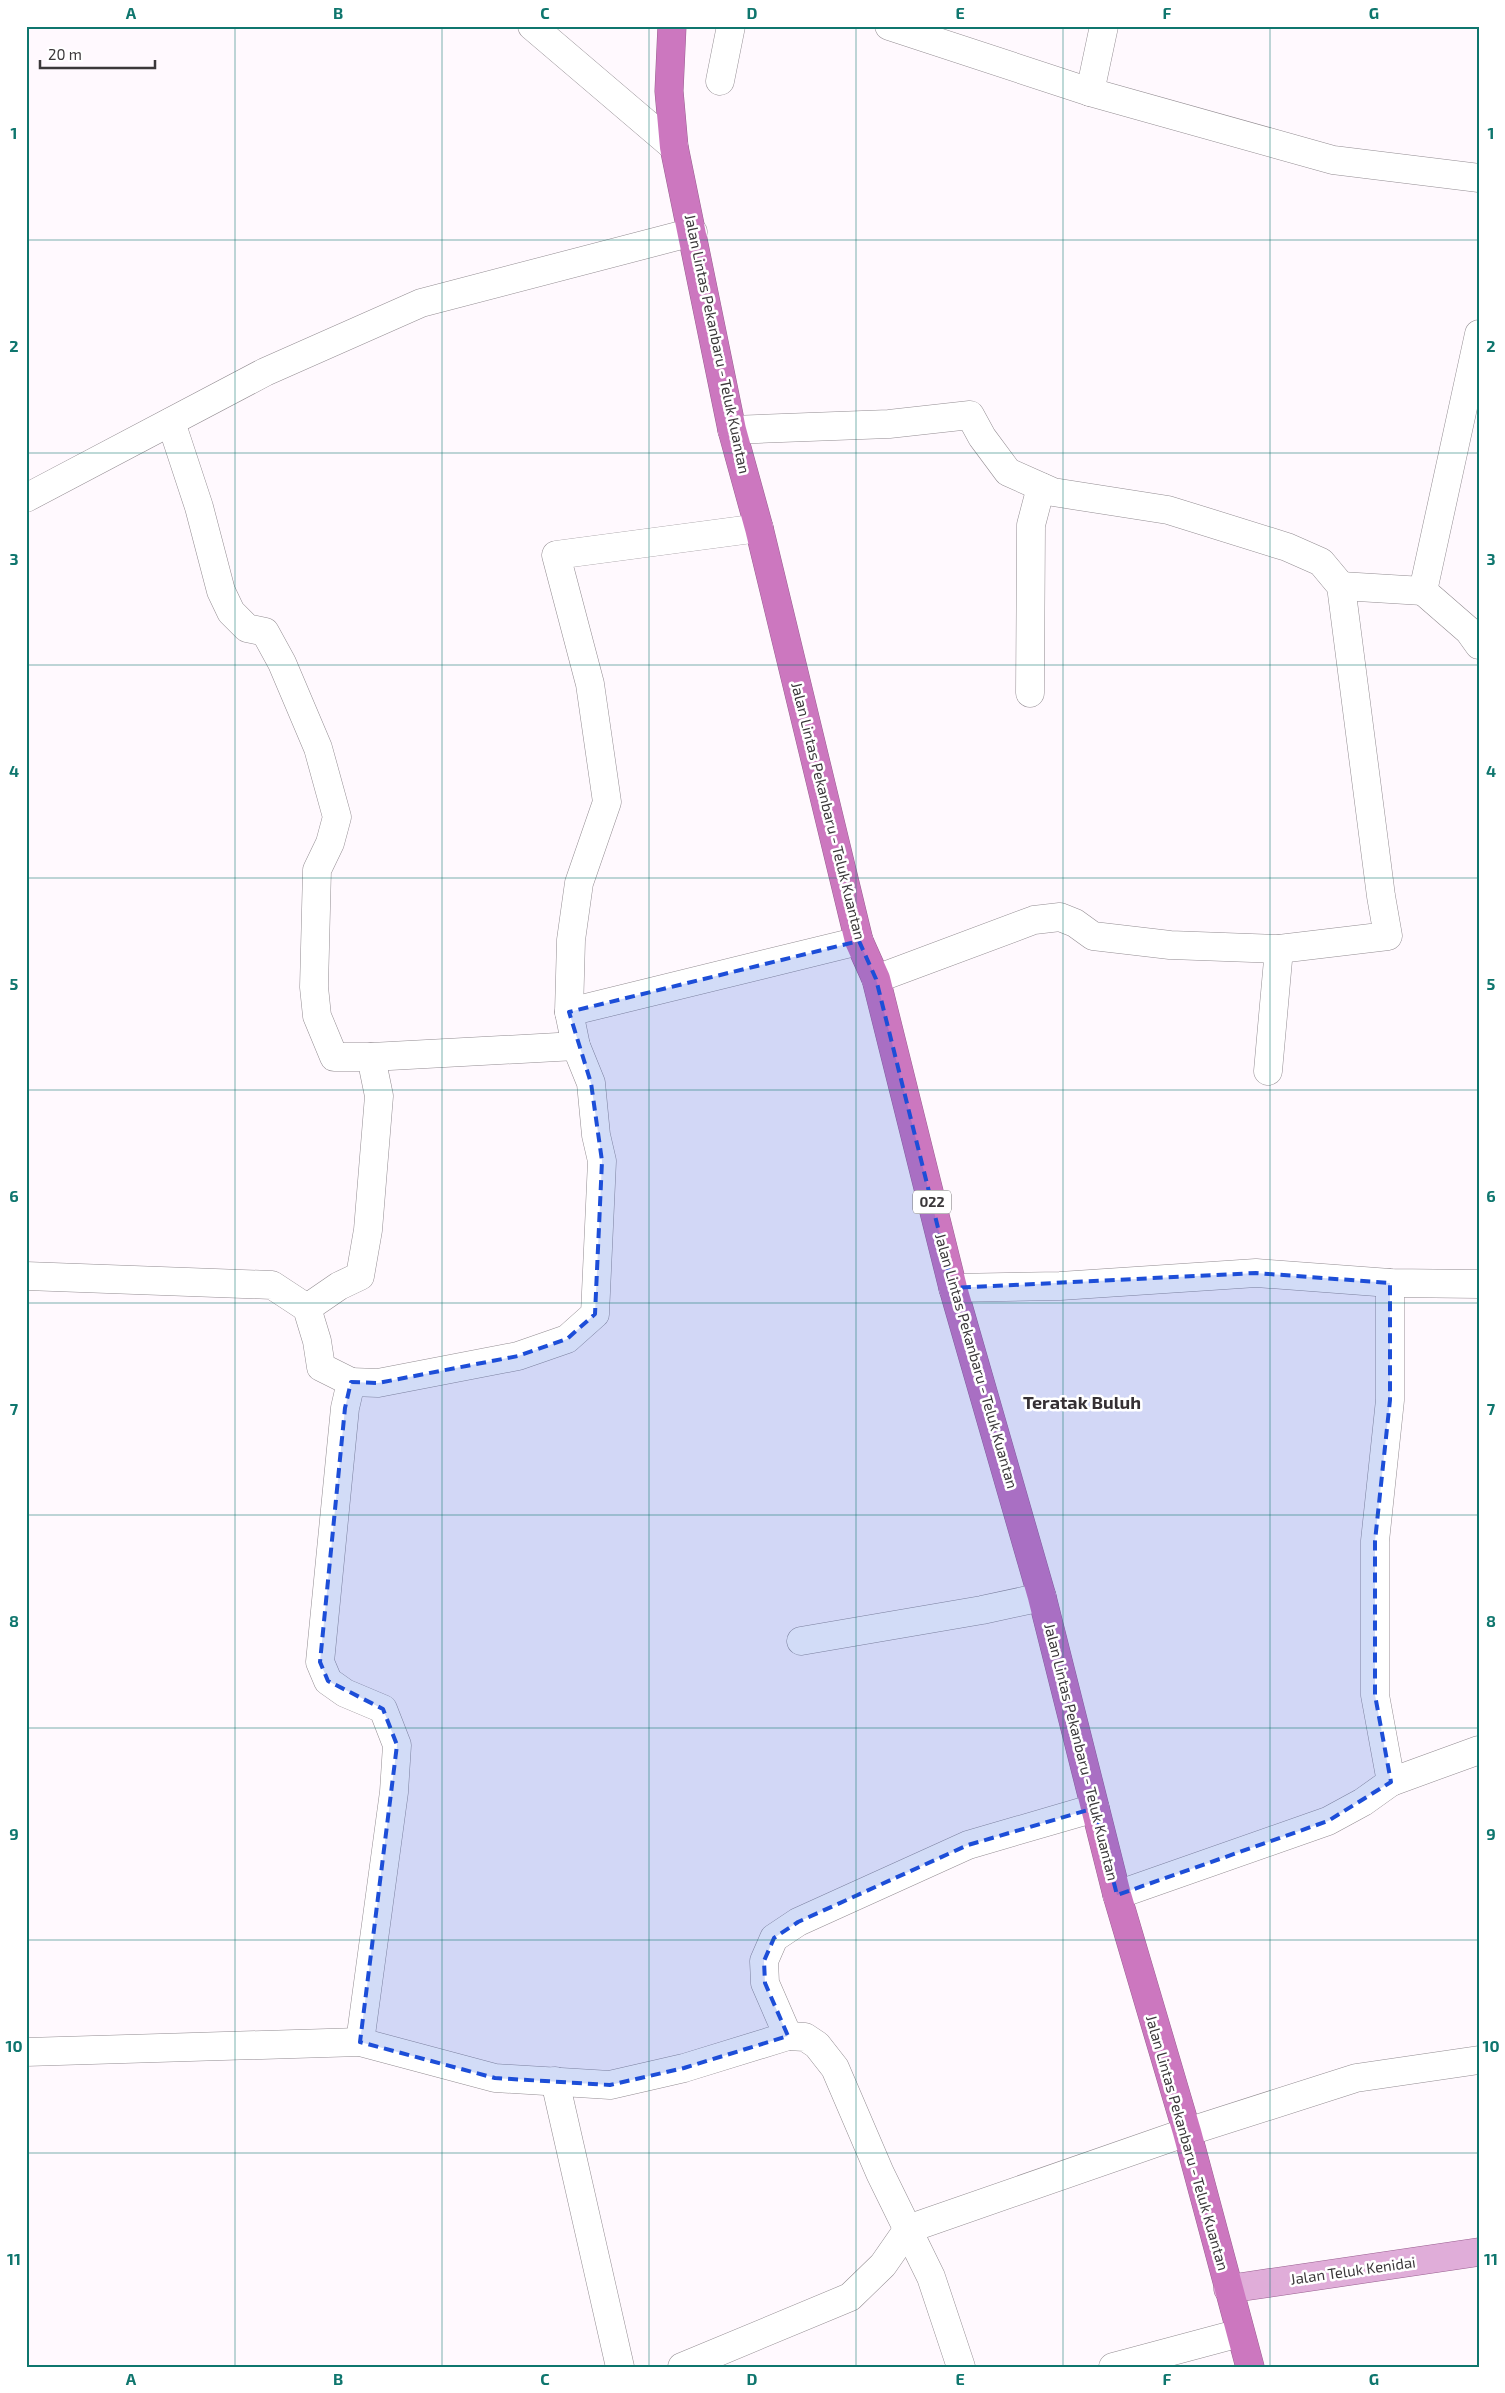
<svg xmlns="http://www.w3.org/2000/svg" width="1505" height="2393" viewBox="0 0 1505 2393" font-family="'Exo 2',sans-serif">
<rect width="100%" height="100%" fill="#fff9fe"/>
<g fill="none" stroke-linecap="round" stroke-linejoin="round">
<defs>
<g id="minor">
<polyline points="532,26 674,147"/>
<polyline points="889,26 1090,92 1333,160 1479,178"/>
<polyline points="720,81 731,26"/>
<polyline points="1090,92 1104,26"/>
<polyline points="171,422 199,507 221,591 231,612 247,628 265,632 282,663 318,748 337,817 330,843 317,870 314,987 317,1016 334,1057 371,1057 379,1096 368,1230 360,1276 339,1286 307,1308"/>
<polyline points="732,430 889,424 970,415 982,437 1008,472 1053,492 1168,510 1287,547 1321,562 1341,586 1381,896 1388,936 1279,949 1170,945 1093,936 1075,923 1060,917 1034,920 876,979"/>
<polyline points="26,498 265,372 421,303 693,232"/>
<polyline points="1341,586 1423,591 1479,334"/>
<polyline points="1423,591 1469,631 1479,645"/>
<polyline points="1030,693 1031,525 1041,487"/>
<polyline points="569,1012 859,941"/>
<polyline points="371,1057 576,1046"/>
<polyline points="1268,1071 1279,949"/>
<polyline points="26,1276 272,1285 307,1308 317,1341 321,1367 351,1382"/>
<polyline points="953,1288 1060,1286 1256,1273 1390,1283 1479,1284"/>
<polyline points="801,1641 982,1610 1042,1597"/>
<polyline points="1391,1782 1479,1750"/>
<polyline points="1117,1895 1328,1821 1363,1802 1391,1782 1375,1695 1375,1541 1390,1400 1390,1283"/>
<polyline points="788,2036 805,2037 817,2045 835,2068 880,2173 931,2277 961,2367"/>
<polyline points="360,2042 394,1792 397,1745 383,1709 345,1693 328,1681 320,1662 345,1408 351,1382 378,1383 518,1356 567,1339 595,1314 602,1161 596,1135 591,1083 576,1046 569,1012 571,940 579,883 607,802 590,684 556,555 759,528"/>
<polyline points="26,2052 360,2042 495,2078 610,2085 684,2068 788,2036 765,1983 764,1961 774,1938 798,1922 968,1845 1095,1808"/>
<polyline points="555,2081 620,2367"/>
<polyline points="682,2367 850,2297 883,2265 908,2229 1187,2132 1356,2078 1479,2060"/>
<polyline points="1113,2367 1240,2333"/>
</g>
<polyline id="major" points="1228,2289 1479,2252"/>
<polyline id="highway" points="672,26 669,91 674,147 732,430 759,528 859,941 876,979 953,1288 1042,1597 1117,1895 1187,2132 1250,2367"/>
</defs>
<use href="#minor" stroke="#938d92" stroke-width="29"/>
<use href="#major" stroke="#996190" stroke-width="29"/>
<use href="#highway" stroke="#996190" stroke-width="29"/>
<use href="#minor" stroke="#fff" stroke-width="28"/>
<use href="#major" stroke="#e0add9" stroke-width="28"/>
<use href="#highway" stroke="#cc77bf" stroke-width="28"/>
</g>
<path fill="#1d4ed8" fill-opacity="0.2" stroke="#1d4ed8" stroke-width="4" stroke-dasharray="10 6" stroke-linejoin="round" d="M859 941 876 979 953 1288 1256 1273 1390 1283V1400L1375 1541V1695L1391 1782 1328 1821 1117 1895 1095 1808 968 1845 798 1922 774 1938 764 1961 765 1983 788 2036 684 2068 610 2085 495 2078 360 2042 397 1745 383 1709 328 1681 320 1662 345 1408 351 1382 378 1383 518 1356 567 1339 595 1314 602 1161 591 1083 569 1012Z"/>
<path fill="none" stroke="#0f766e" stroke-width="1" stroke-opacity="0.55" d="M235 26V2367M442 26V2367M649 26V2367M856 26V2367M1063 26V2367M1270 26V2367M26 240H1479M26 453H1479M26 665H1479M26 878H1479M26 1090H1479M26 1303H1479M26 1515H1479M26 1728H1479M26 1940H1479M26 2153H1479"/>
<g text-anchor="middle" stroke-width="5" stroke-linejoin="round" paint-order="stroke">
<rect fill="#fff" stroke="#767475" stroke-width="1" x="913" y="1190.5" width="38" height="23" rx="4"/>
<g font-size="14" font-weight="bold" fill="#3b383a">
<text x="932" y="1207">022</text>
</g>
<g font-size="15" fill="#3b383a" stroke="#fff">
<text transform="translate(717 344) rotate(78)" y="5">Jalan Lintas Pekanbaru - Teluk Kuantan</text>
<text transform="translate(828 811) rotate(76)" y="5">Jalan Lintas Pekanbaru - Teluk Kuantan</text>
<text transform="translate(976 1361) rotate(74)" y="5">Jalan Lintas Pekanbaru - Teluk Kuantan</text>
<text transform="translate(1081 1752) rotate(76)" y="5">Jalan Lintas Pekanbaru - Teluk Kuantan</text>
<text transform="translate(1187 2143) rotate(74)" y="5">Jalan Lintas Pekanbaru - Teluk Kuantan</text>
<text transform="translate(1353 2271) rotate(-8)" y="5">Jalan Teluk Kenidai</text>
</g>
<g font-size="18" font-weight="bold" fill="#353034" stroke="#fff">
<text x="1082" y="1409">Teratak Buluh</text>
</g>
</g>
<rect width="1505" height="2393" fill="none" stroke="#ffffff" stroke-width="55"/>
<path d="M40 60v8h115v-8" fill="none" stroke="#3b383a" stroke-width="2.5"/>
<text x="48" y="60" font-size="15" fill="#3b383a" stroke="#ffffff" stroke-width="4" paint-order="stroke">20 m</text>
<rect x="28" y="28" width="1450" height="2338" fill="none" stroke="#0f766e" stroke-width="2"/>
<g font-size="16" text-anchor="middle" font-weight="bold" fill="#0f766e">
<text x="131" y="19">A</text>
<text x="338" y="19">B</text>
<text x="545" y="19">C</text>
<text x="752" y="19">D</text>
<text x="960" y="19">E</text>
<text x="1167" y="19">F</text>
<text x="1374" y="19">G</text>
<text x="14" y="139">1</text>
<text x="1491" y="139">1</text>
<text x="14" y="352">2</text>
<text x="1491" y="352">2</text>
<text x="14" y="565">3</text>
<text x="1491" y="565">3</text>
<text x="14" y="777">4</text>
<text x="1491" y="777">4</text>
<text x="14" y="990">5</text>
<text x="1491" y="990">5</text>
<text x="14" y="1202">6</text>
<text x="1491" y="1202">6</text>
<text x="14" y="1415">7</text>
<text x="1491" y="1415">7</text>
<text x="14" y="1627">8</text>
<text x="1491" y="1627">8</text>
<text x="14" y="1840">9</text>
<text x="1491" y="1840">9</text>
<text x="14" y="2052">10</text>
<text x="1491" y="2052">10</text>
<text x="14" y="2265">11</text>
<text x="1491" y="2265">11</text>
<text x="131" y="2385">A</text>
<text x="338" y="2385">B</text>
<text x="545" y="2385">C</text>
<text x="752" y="2385">D</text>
<text x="960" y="2385">E</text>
<text x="1167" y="2385">F</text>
<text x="1374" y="2385">G</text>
</g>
</svg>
